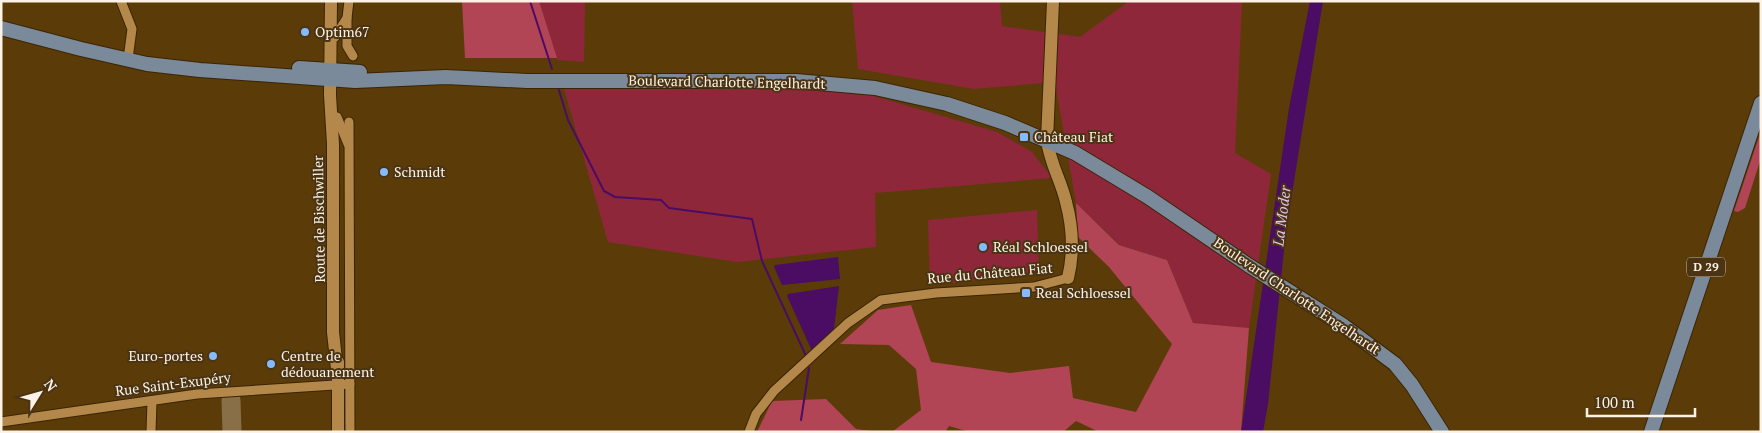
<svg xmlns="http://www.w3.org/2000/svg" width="1762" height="433" viewBox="0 0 1762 433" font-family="'PT Serif',serif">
<rect width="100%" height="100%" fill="#5b3c09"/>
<g fill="#8f273b">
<polygon points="539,1 585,1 584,62 557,60"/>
<polygon points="852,1 1002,1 1000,2 1002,26 1080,37 1129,1 1242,1 1235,153 1271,174 1249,328 1193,323 1167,260 1120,245 1076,203 1055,82 974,89 858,69"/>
<polygon points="797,87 860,92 997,132 1032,152 1052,178 875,193 876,247 737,262 608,242 564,89"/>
<polygon points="1037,210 1039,274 930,285 928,220"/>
</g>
<g fill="#b14455">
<polygon points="462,1 539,1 557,58 465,58"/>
<polygon points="1761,131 1761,158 1745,208 1738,212 1734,211"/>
<polygon points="1076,203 1119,245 1167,260 1193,323 1249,328 1241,432 1099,432 1076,421 1063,432 970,432 949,426 945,432 892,432 921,410 916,369 889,345 840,344 878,310 911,305 931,362 1010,373 1069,366 1073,398 1136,412 1172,344 1109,267 1078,237"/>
<polygon points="826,399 856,429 880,432 757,432 772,401"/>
</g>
<g fill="#4b0c63">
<polygon points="1310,1 1323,1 1286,231 1268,404 1263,432 1241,432 1289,108"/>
<polygon points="838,257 840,279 782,285 774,267 775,265"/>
<polygon points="839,286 834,329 812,351 787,296 788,294"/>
</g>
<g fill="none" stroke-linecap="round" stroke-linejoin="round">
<g stroke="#4b0c63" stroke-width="2">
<polyline points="530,1 552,69"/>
<polyline points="558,87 568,120 604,191 615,197 661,200 669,208 752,219 762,261 807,358"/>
<polyline points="801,420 809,368"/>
</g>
<polyline stroke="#886f47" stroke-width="19" points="231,400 232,432"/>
<defs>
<g id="street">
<polyline points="121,1 132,29 128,59"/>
<polyline points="347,18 347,46 353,56"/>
<polyline points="335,37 347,18 349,1"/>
<polyline points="337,117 348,144"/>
<polyline points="349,122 350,432"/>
<polyline points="1,422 197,394 350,384"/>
<polyline points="151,432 152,401"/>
<polyline points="749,432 756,414 774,391 848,323 881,300 936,293 1034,287 1068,278"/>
</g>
<g id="secondary">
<polyline points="331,1 330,95 333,144 333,332 337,369"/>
<path d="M1053 1 1047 140C1050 164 1061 180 1066 202 1073 228 1074 253 1068 278"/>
<polyline points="338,362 338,432"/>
</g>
<g id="primary">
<polyline points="1,28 81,49 147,64 200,70 355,81 446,77 527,81 796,81 875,88 947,104 1005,123 1075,153 1148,197 1248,265 1344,326 1395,364 1412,385 1442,432"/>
<polyline points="299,68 360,72"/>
<polyline points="1651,432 1761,103"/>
</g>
</defs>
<use href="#street" stroke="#3a2503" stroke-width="11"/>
<use href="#secondary" stroke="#3a2503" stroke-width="14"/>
<use href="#primary" stroke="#3a2503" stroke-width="16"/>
<use href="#street" stroke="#b4884b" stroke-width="9"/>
<use href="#secondary" stroke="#b4884b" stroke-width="12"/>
<use href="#primary" stroke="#7b8a9a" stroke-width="14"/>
</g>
<g fill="#86bbfb" stroke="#4a3413" stroke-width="2">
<circle cx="305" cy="32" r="5"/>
<rect x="1019" y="132" width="10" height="10" rx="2.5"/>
<circle cx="384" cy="172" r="5"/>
<circle cx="983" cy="247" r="5"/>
<rect x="1021" y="288" width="10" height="10" rx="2.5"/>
<circle cx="213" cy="356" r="5"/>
<circle cx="271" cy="364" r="5"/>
</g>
<g text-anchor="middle" stroke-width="4" stroke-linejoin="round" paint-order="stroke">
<rect fill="#4a3413" stroke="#c7b9a7" stroke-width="1" x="1687" y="257.5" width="38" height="19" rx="4"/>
<g font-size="12" font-weight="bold" fill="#fcf2e6">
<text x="1706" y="271">D 29</text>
</g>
<g font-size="14" fill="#fcf2e6" stroke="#4a3413" text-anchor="start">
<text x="315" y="37">Optim67</text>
<text x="1034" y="142">Château Fiat</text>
<text x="394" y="177">Schmidt</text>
<text x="993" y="252">Réal Schloessel</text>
<text x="1036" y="298">Real Schloessel</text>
<text x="203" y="361" text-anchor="end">Euro-portes</text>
<text x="281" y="361">Centre de<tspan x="281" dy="16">dédouanement</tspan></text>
</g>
<g font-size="14" fill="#fcf2e6" stroke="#4a3413">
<text transform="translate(727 82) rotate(1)" y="5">Boulevard Charlotte Engelhardt</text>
<text transform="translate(319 219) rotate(-91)" y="5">Route de Bischwiller</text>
<text transform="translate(990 273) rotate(-5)" y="5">Rue du Château Fiat</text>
<text transform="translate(1297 296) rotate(34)" y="5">Boulevard Charlotte Engelhardt</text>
<text transform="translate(173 384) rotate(-7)" y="5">Rue Saint-Exupéry</text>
</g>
<g font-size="15" font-style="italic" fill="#e2c4f1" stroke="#4a3413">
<text transform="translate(1282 216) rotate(-83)" y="5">La Moder</text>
</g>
</g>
<rect width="1762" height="433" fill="none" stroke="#fcf2e6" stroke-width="5"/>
<g transform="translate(40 393) rotate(53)" stroke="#4a3413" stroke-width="4" paint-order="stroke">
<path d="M0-4L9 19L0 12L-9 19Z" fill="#fcf2e6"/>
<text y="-8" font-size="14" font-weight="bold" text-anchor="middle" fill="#fcf2e6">N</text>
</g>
<path d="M1587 408v8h108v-8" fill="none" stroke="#fcf2e6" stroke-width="2.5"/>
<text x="1594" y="408" font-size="15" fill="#fcf2e6" stroke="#4a3413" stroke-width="4" paint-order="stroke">100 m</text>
</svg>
